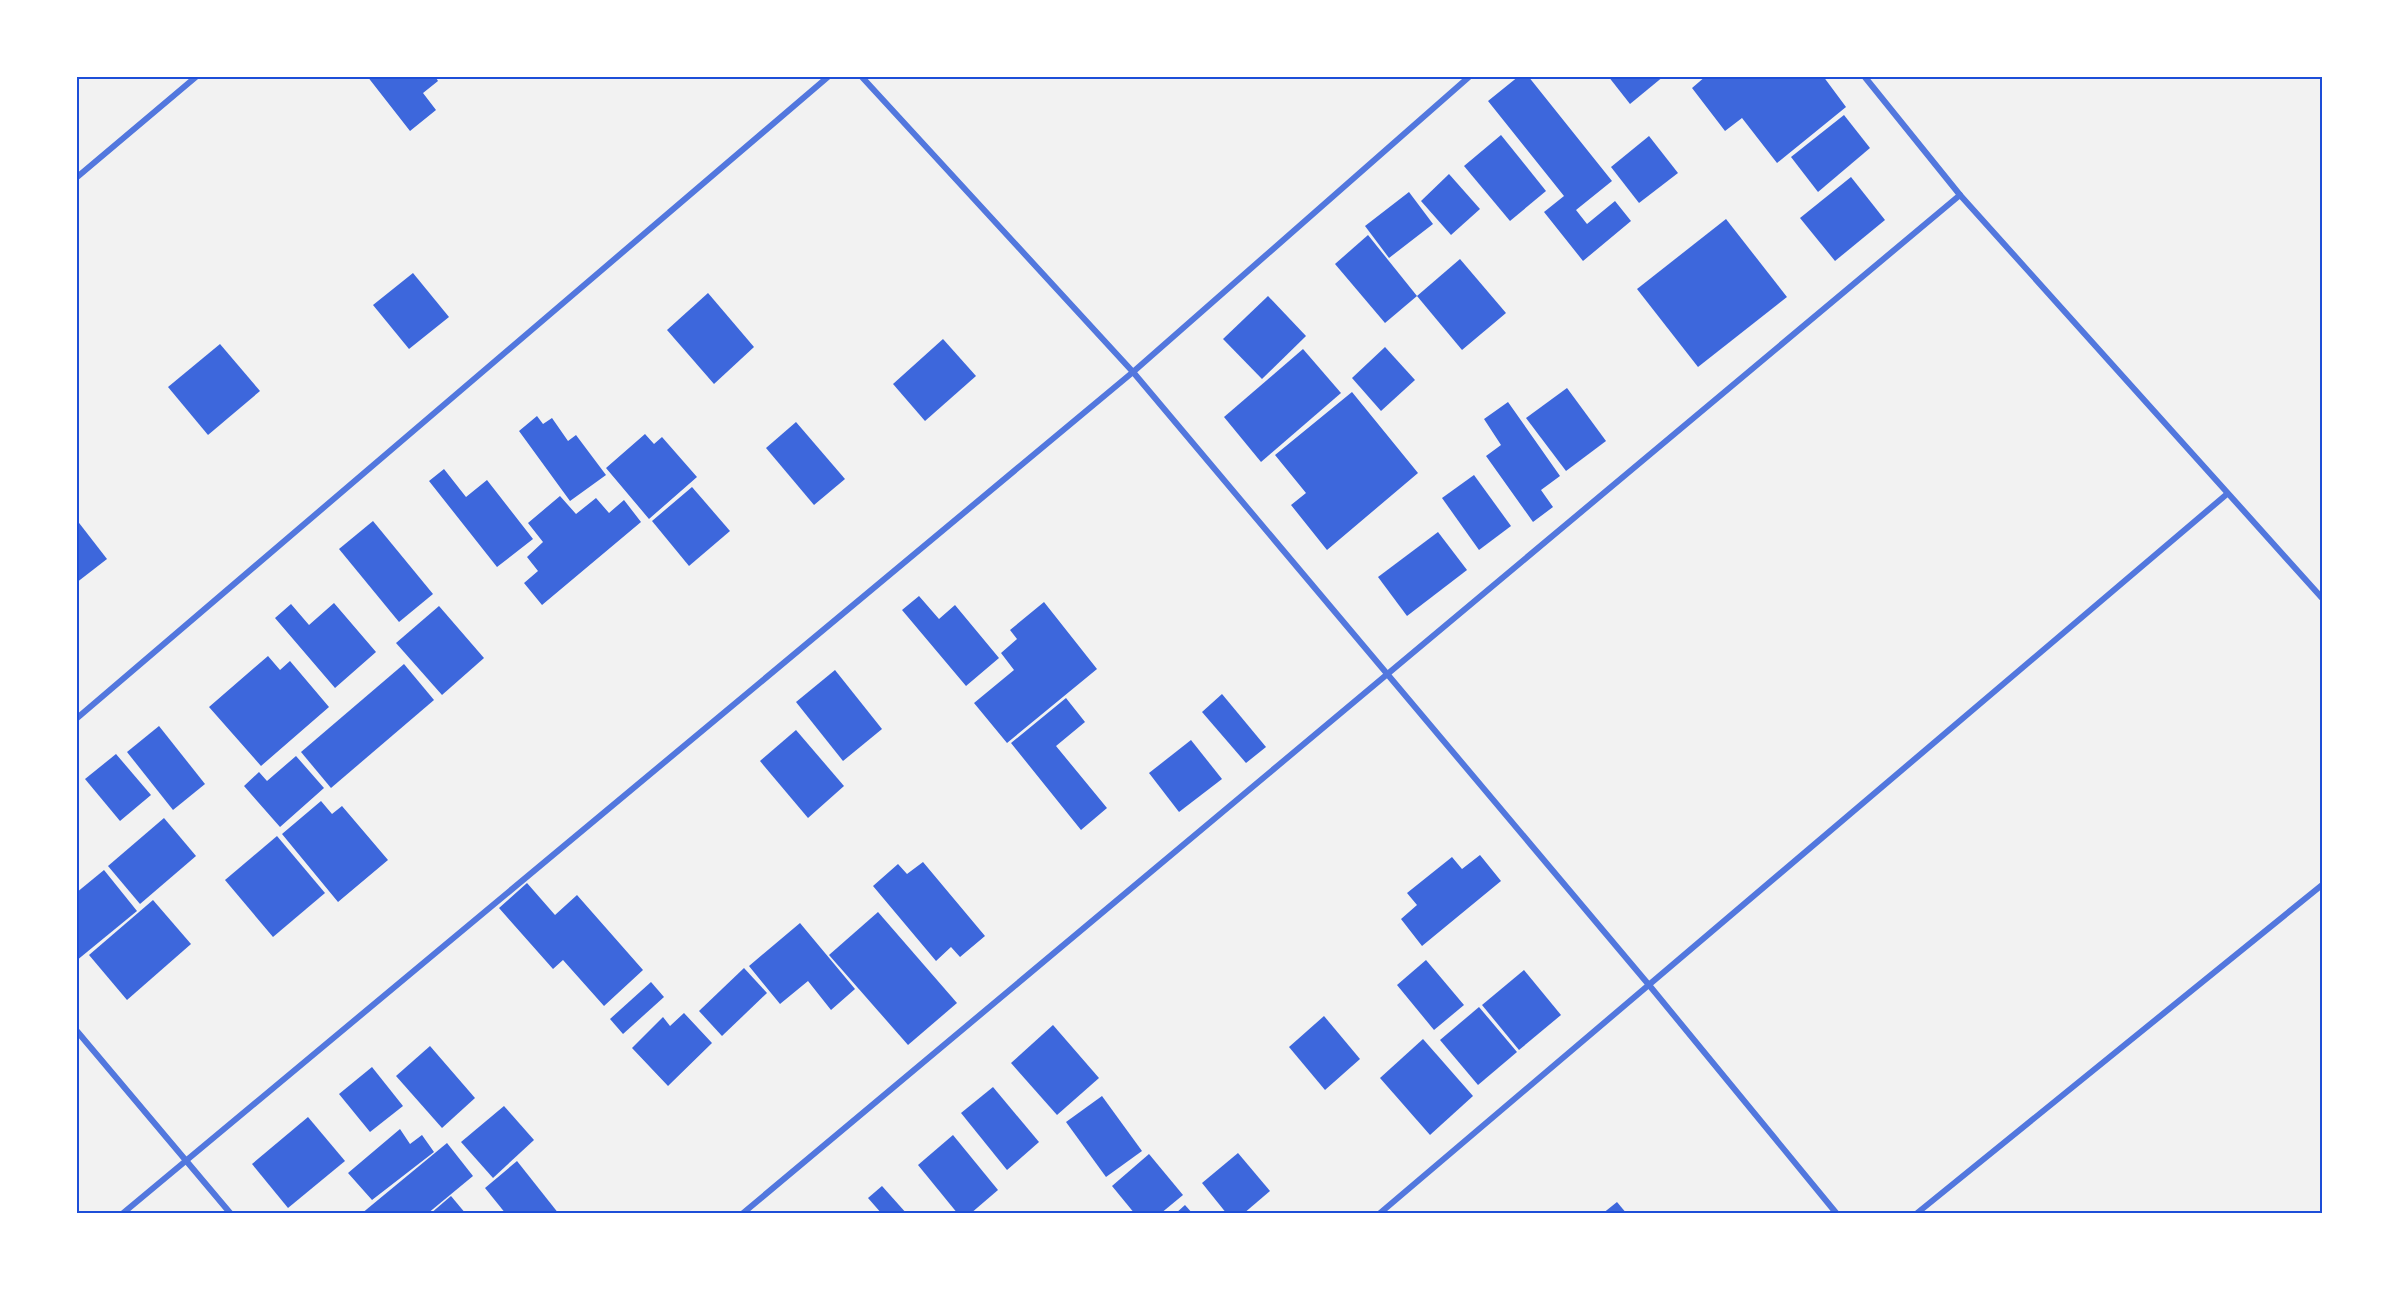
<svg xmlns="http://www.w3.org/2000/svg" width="2399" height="1290" viewBox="0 0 2399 1290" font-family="Overpass,sans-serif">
<rect width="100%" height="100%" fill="#f2f2f2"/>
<g fill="#3d67dc">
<polygon points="367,76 435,76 438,81 423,93 436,110 410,131"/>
<polygon points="1519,76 1528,76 1612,181 1576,210 1587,224 1615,201 1631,221 1583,261 1544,212 1564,196 1488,101"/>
<polygon points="1608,76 1664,76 1630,104"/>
<polygon points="1706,76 1823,76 1846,107 1777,163 1742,118 1725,131 1692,88"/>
<polygon points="1844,115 1870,148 1818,192 1791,157"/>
<polygon points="1501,135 1546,191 1510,221 1464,166"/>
<polygon points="1649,136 1678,173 1639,203 1611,167"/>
<polygon points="1449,174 1480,209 1451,235 1421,201"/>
<polygon points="1851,177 1885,220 1835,261 1800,218"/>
<polygon points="1409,192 1433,224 1389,258 1365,226"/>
<polygon points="1726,219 1787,297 1698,367 1637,289"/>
<polygon points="1368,235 1417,296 1385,323 1335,264"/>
<polygon points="1460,259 1506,313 1462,350 1417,296"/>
<polygon points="413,273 449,317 409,349 373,305"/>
<polygon points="708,293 754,347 714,384 667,330"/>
<polygon points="1268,296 1306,336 1262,379 1223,339"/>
<polygon points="943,339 976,376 925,421 893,384"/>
<polygon points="220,344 260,391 208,435 168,387"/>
<polygon points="1385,347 1415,380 1381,411 1352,378"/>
<polygon points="1303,349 1341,393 1261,462 1224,417"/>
<polygon points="1567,388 1606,441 1566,471 1526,418"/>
<polygon points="1352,392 1418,473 1327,550 1291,505 1306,493 1275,455"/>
<polygon points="1508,402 1560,476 1541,490 1553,507 1533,522 1486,456 1501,445 1484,419"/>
<polygon points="537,416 543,424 552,418 568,441 576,435 606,475 570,501 519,431"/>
<polygon points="796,422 845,479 814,505 766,448"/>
<polygon points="645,434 654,444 662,437 697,477 649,519 606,468"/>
<polygon points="444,469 466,497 487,480 533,539 497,567 429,481"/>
<polygon points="1474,475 1511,526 1479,550 1442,498"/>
<polygon points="692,487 730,531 689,566 652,521"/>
<polygon points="560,496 576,514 596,498 609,513 624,500 641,522 542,605 524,583 538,571 527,557 543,542 528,523"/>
<polygon points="76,519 107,559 76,583"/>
<polygon points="373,521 433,594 399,622 339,549"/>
<polygon points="1438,532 1467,570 1407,616 1378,577"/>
<polygon points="919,596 939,619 955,605 999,658 966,686 902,610"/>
<polygon points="1044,602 1097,669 1007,743 974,703 1014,670 1001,653 1017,639 1010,630"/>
<polygon points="334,603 376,652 335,688 275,618 291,604 309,625"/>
<polygon points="439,606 484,658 442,695 396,643"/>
<polygon points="268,656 280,670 290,661 329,707 261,766 209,707"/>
<polygon points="404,664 434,700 331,788 301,752"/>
<polygon points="835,670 882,729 843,761 796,702"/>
<polygon points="1222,694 1266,747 1246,763 1202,712"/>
<polygon points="1066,698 1085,722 1056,746 1107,808 1081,830 1011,743"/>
<polygon points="159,726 205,784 173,810 127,752"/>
<polygon points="796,730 844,786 808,818 760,761"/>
<polygon points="1191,740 1222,779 1179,812 1149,773"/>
<polygon points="116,754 151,795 120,821 85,779"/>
<polygon points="296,756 324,788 280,827 244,786 259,772 267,781"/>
<polygon points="321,801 332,814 342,806 388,860 338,902 282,834"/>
<polygon points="164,818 196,856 140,904 108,866"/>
<polygon points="277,836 325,893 273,937 225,880"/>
<polygon points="1480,855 1501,881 1422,946 1401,919 1417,905 1407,893 1452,857 1462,869"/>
<polygon points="923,862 985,936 960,957 951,947 936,961 873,886 898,864 907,874"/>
<polygon points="104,870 137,911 76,961 76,893"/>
<polygon points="527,883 555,915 577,895 643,970 604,1006 563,960 553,969 499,908"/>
<polygon points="153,900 191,944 127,1000 89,955"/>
<polygon points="878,912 957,1003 908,1045 829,955"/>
<polygon points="800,923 855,989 831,1010 808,981 780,1004 749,966"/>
<polygon points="1426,960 1464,1005 1434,1030 1397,985"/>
<polygon points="744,968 767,993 722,1036 699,1011"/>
<polygon points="1524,970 1561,1015 1519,1050 1482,1005"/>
<polygon points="651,982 664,997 623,1034 610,1019"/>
<polygon points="1479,1007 1517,1052 1478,1085 1440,1040"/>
<polygon points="684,1013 712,1043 668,1086 632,1048 663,1017 670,1026"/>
<polygon points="1324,1016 1360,1059 1325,1090 1289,1047"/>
<polygon points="1053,1025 1099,1078 1057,1115 1011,1063"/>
<polygon points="1423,1039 1473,1096 1430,1135 1380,1078"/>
<polygon points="430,1046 475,1098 442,1128 396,1076"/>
<polygon points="372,1067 403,1106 370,1132 339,1094"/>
<polygon points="993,1087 1039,1142 1007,1170 961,1113"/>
<polygon points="1102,1096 1142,1151 1106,1177 1066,1122"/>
<polygon points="504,1106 534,1140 493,1178 461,1142"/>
<polygon points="308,1117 345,1161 288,1208 252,1164"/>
<polygon points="400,1129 410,1144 422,1135 434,1152 372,1200 348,1173"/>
<polygon points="953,1135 998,1190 970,1214 958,1214 918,1165"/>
<polygon points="447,1143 473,1176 427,1214 361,1214"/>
<polygon points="1238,1153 1270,1191 1243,1214 1227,1214 1202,1183"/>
<polygon points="1149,1154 1183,1195 1160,1214 1135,1214 1112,1186"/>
<polygon points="517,1161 559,1214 506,1214 485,1188"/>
<polygon points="882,1186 907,1214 882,1214 868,1198"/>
<polygon points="451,1196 466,1214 430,1214"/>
<polygon points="1617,1202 1627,1214 1602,1214"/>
<polygon points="1185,1205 1193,1214 1175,1214"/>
</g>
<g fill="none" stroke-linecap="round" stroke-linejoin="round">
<g stroke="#5277de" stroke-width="6">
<polyline points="861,76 1133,372 1649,985 1837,1214"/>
<polyline points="1864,76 1960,195 2322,598"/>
<polyline points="76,178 197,76"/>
<polyline points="76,719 829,76"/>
<polyline points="76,1030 231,1214"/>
<polyline points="122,1214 1133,372 1470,76"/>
<polyline points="742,1214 1960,195"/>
<polyline points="1379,1214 2227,494"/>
<polyline points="1916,1214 2322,885"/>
</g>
</g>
<rect width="2399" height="1290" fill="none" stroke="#ffffff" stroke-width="156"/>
<rect x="78" y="78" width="2243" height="1134" fill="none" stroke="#1d4ed8" stroke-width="2"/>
</svg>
